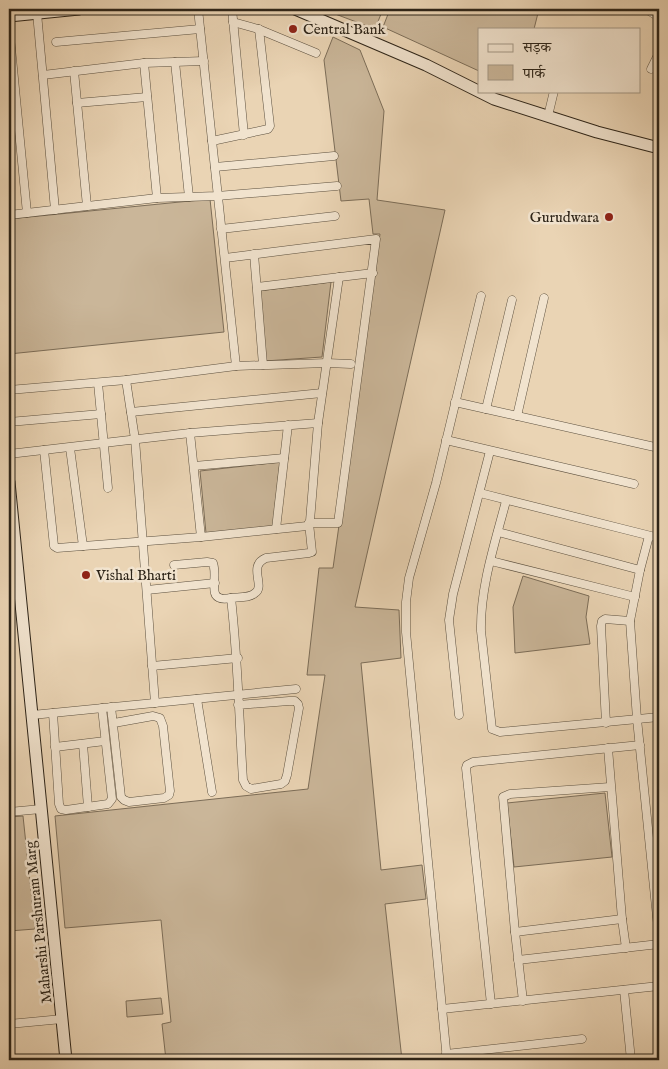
<svg xmlns="http://www.w3.org/2000/svg" width="668" height="1069" viewBox="0 0 668 1069" font-family="'IM FELL English','Noto Serif Devanagari',serif">
<rect width="100%" height="100%" fill="#ead4b4"/>
<filter id="stains"><feTurbulence type="fractalNoise" baseFrequency=".004" numOctaves="4"/><feColorMatrix values="0 0 0 0 .2 0 0 0 0 .09 0 0 0 0 .02 0 0 0 .5 -.17"/></filter>
<radialGradient id="worn" r=".72"><stop offset=".6" stop-color="#630" stop-opacity="0"/><stop offset="1" stop-color="#630" stop-opacity=".3"/></radialGradient>
<g fill="#cab699" stroke="#7c6d58">
<polygon points="322,9 383,9 375,29"/>
<polygon points="390,9 539,9 534,29 479,29 479,71 383,27"/>
<polygon points="333,37 360,50 384,111 377,200 445,210 355,607 399,610 401,658 361,663 381,870 422,865 426,899 385,904 402,1060 166,1060 162,1024 171,1022 161,920 65,928 55,816 308,789 325,675 307,675 319,568 333,568 380,234 373,234 369,199 341,201 324,60"/>
<polygon points="210,199 224,332 9,354 9,219"/>
<polygon points="331,282 322,357 265,361 258,291"/>
<polygon points="280,462 273,526 206,533 200,471"/>
<polygon points="523,576 589,596 586,617 590,644 515,653 513,607"/>
<polygon points="605,793 612,857 514,867 507,803"/>
<polygon points="23,816 35,929 9,931 9,817"/>
<polygon points="161,998 163,1014 127,1017 126,1001"/>
</g>
<g fill="none" stroke-linecap="round" stroke-linejoin="round">
<defs>
<g id="street">
<polyline points="198,9 236,366"/>
<polyline points="232,9 244,135"/>
<polyline points="646,9 659,17"/>
<polyline points="37,13 55,210"/>
<polyline points="233,22 258,29 316,53"/>
<polyline points="9,27 27,213"/>
<polyline points="659,32 658,36 659,41"/>
<polyline points="56,42 200,29"/>
<polyline points="175,62 189,197"/>
<polyline points="144,63 157,198"/>
<polyline points="651,69 659,53"/>
<polyline points="74,71 87,206"/>
<polyline points="43,75 144,63 204,61"/>
<polyline points="77,103 147,97"/>
<polyline points="548,116 554,91"/>
<polyline points="212,141 268,129 270,126 259,29"/>
<polyline points="215,167 334,156"/>
<polyline points="9,215 157,198 217,196 337,186"/>
<polyline points="221,229 335,216"/>
<polyline points="254,254 263,365"/>
<path d="M225 258 376 239 338 523H309L312 552 309 553 266 558C247 566 266 586 255 593 250 598 238 597 231 598 238 659 239 719 243 780L246 786 251 789 281 784 285 781 287 775 299 708 298 704 295 701H289L238 705"/>
<polyline points="257,287 373,273"/>
<polyline points="126,380 135,439 155,703"/>
<polyline points="98,383 108,488"/>
<polyline points="9,390 126,380 236,366 327,363 351,364"/>
<polyline points="455,402 659,448"/>
<polyline points="486,409 512,300"/>
<polyline points="131,412 322,393"/>
<polyline points="517,416 544,298"/>
<polyline points="9,422 101,414"/>
<polyline points="190,433 201,537"/>
<polyline points="446,440 634,484"/>
<polyline points="70,448 83,546"/>
<polyline points="44,450 54,546 57,548 201,537 307,526 310,521 318,423 339,277"/>
<polyline points="9,454 190,433 318,423"/>
<polyline points="194,466 284,458"/>
<polyline points="480,493 659,538"/>
<path d="M506 501C495 543 480 587 481 631L492 729 500 732 659 717"/>
<polyline points="276,529 288,425"/>
<polyline points="498,532 640,570"/>
<polyline points="649,536 640,570 630,621 637,719 659,937"/>
<polyline points="491,561 635,597"/>
<path d="M174 565 207 562 213 563C219 580 204 603 231 598"/>
<polyline points="147,590 215,583"/>
<polyline points="152,666 238,658"/>
<polyline points="197,699 212,792"/>
<polyline points="111,707 121,797 124,800 129,802 164,798 169,795 170,791 163,726 160,718 153,716 114,723"/>
<polyline points="53,713 59,804 61,809 66,810 108,804 112,799 102,708"/>
<polyline points="32,715 296,689"/>
<polyline points="459,715 449,620 453,594 490,451"/>
<polyline points="606,723 601,626 602,621 605,619 630,621"/>
<polyline points="83,744 88,807"/>
<polyline points="55,747 105,741"/>
<polyline points="608,748 622,919 626,948"/>
<polyline points="9,812 41,809"/>
<polyline points="515,932 622,919"/>
<polyline points="518,960 659,944"/>
<polyline points="624,990 631,1060"/>
<polyline points="523,1001 515,932 503,797 510,794 610,787"/>
<polyline points="491,1004 466,768 467,765 473,762 640,745"/>
<polyline points="442,1009 659,986"/>
<polyline points="9,1024 62,1019"/>
<polyline points="446,1054 582,1039"/>
<polyline points="447,1060 406,632 406,602 409,578 436,483 481,296"/>
</g>
<g id="secondary">
<polyline points="295,9 426,65 494,99 597,132 659,148"/>
<polyline points="9,16 79,9"/>
<polyline points="9,482 66,1060"/>
</g>
</defs>
<use href="#street" stroke="#5c503f" stroke-width="9"/>
<use href="#secondary" stroke="#2d2418" stroke-width="13"/>
<use href="#street" stroke="#f1e3ce" stroke-width="8"/>
<use href="#secondary" stroke="#f1e3ce" stroke-width="11"/>
</g>
<g fill="#8f2418" stroke="#f1e3ce" stroke-width="2">
<circle cx="293" cy="29" r="5"/>
<circle cx="609" cy="217" r="5"/>
<circle cx="86" cy="575" r="5"/>
</g>
<g text-anchor="middle" stroke-width="5" stroke-linejoin="round" paint-order="stroke">
<g font-size="15" fill="#2d2418" stroke="#f1e3ce" text-anchor="start">
<text x="303" y="34">Central Bank</text>
<text x="599" y="222" text-anchor="end">Gurudwara</text>
<text x="96" y="580">Vishal Bharti</text>
</g>
<g font-size="15" fill="#2d2418" stroke="#f1e3ce">
<text transform="translate(38 922) rotate(-96)" y="5">Maharshi Parshuram Marg</text>
</g>
</g>
<rect width="668" height="1069" fill="none" stroke="#ead4b4" stroke-width="30"/>
<rect x="10" y="10" width="648" height="1049" fill="none" stroke="#2d2418" stroke-width="2.5"/>
<rect x="15" y="15" width="638" height="1039" fill="none" stroke="#2d2418"/>
<rect x="478" y="28" width="162" height="65" fill="#f1e3ce" stroke="#a39785"/>
<rect x="488" y="44" width="25" height="8" fill="#f1e3ce" stroke="#a39785"/>
<text x="523" y="52" font-size="15" fill="#2d2418">सड़क</text>
<rect x="488" y="65" width="25" height="15" fill="#cab699" stroke="#a39785"/>
<text x="523" y="78" font-size="15" fill="#2d2418">पार्क</text>
<rect width="100%" height="100%" filter="url(#stains)"/>
<rect width="100%" height="100%" fill="url(#worn)"/>
</svg>
